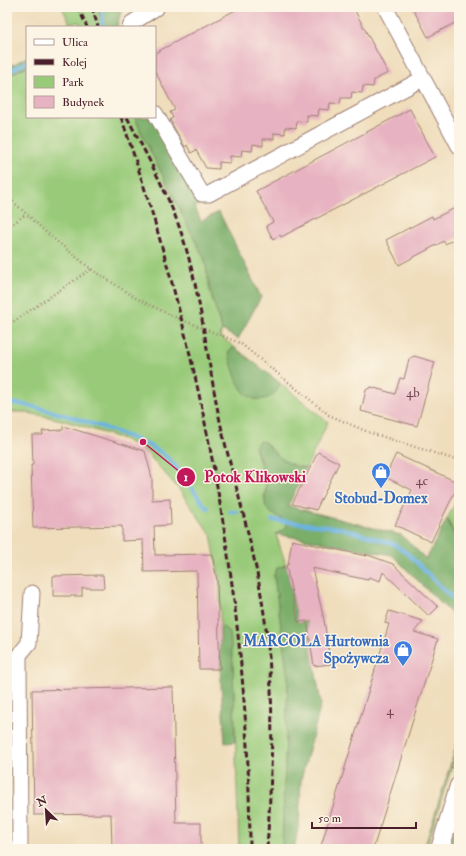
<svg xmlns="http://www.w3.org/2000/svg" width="466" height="856" viewBox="0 0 466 856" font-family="'IM FELL Double Pica',serif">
<rect width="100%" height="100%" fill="#fcf5e5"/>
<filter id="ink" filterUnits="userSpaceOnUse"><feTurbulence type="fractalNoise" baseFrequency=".025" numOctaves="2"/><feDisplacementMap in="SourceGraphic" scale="8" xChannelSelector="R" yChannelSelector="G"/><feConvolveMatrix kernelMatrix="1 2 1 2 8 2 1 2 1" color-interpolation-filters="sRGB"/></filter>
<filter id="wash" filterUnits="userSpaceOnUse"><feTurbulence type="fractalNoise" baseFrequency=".012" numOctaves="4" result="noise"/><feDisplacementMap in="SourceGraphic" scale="16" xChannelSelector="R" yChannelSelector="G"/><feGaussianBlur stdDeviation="0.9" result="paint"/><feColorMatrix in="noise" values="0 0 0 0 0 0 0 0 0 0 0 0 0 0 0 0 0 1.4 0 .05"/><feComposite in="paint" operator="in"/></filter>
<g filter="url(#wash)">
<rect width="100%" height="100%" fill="#efddbb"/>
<g fill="#99ca79" stroke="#727452">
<polygon points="62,7 97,7 103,27 81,27 79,22 73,23 71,26"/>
<path d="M27 66V117H135L141 132 205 260 210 291 222 330 220 336 234 347 228 352 276 392 280 383 328 422 306 468C287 466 277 456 265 442L255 447 266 483 264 498 287 524 286 528 276 534 286 565 277 568 274 575 288 678 282 849H239L233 665 223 627 220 628V582L211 535 178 488 145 451 123 439 62 420 24 412H7V76Z"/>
<polygon points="459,496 459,563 459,544 447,519"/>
<polygon points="459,737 459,743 426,849 424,849"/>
<polygon points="459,812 459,837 455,849 448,849"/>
</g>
<g fill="#7aae69" stroke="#62664a">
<polygon points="97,7 122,7 117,27 103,27"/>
<polygon points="27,57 27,66 7,76 7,68"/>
<polygon points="135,117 153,117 201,204 195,207 201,221 219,212 261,297 238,339 222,330 210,291 205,260 141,132"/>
<path d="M234 347 280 383C276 392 273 398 263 399 239 404 234 369 228 352Z"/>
<path d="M259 441 265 442C277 456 287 466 306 468L288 506 401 535 426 559 447 519 459 544V615L454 616 392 555 276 534 286 528 287 524C282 516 270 516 266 507 263 499 267 491 266 483 264 470 259 458 255 447Z"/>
<polygon points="286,565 298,622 307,621 321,704 301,780 299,824 294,849 282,849 288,678 274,575 277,568"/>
<polygon points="223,627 230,633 233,665 235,742 225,743 220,669 220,628"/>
</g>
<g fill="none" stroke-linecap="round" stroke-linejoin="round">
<g stroke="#6bb2e2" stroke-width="4">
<polyline points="102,24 103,7"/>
<polyline points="7,72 27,62"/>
<path d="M7 403C32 402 144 438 163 454 180 467 192 490 205 506L208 508"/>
<polyline points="230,512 237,512"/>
<polyline points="272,520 341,528 394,544 408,554 459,605"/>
</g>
</g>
<g id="blocks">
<g fill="#e7b2c1">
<polygon points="241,7 353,7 388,73 374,80 373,87 363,86 362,93 352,92 351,98 341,98 340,104 330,103 329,110 319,109 318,116 307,115 307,122 297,121 296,128 285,127 285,134 274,133 274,139 263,139 263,146 253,144 252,151 242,150 241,157 230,156 230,163 219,162 219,169 206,168 196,150 191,153 187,145 185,147 170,120 173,118 170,112 175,110 155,71 155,53"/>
<polygon points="412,7 459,7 459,21 428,37"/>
<polygon points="410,109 435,157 281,237 280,235 273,239 266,226 273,222 256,191"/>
<polygon points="459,206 459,237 445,244 444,241 399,265 386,240 432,216 433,219"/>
<polygon points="414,356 435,362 417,426 361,411 366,390 371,387 395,394 400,378 404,379 409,359"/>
<polygon points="63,426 145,451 152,478 152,500 170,499 171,525 154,526 155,555 212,554 217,581 220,669 199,669 197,571 144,572 143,540 122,541 122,526 33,528 31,465 33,465 32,435 43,435 42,431 63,430"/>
<polygon points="318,452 339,463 316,510 292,504"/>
<polygon points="396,454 459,483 431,542 395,525 412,490 385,477"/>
<polygon points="292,540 367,556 365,554 393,564 438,607 429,616 383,572 380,581 369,577 368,580 312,568 324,620 331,664 314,666 307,621 298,622 286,565 288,565"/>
<polygon points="103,575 104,588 82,588 82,596 53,596 53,576"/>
<polygon points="389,611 423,621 414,632 438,639 373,849 320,849 389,624 385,623"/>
<polygon points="173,687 176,823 201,823 201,849 112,849 111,814 34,815 32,690"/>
</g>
</g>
</g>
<g filter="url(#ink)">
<use href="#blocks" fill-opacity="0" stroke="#9c7e73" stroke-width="1"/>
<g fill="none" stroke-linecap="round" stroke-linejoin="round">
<defs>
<g id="minor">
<polyline points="385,7 459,146"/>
<polyline points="130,27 132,23 157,7"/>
<polyline points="155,113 202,194 209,194 422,79"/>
<polyline points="20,849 19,655 29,643 32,593"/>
</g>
<polyline id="major" points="440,849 459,786"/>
</defs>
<use href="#minor" stroke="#9c7e73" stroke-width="17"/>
<use href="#major" stroke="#9c7e73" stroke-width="20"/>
<g stroke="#9c7e73" stroke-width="2.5" stroke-dasharray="1 3" stroke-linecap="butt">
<polyline points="7,128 10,126"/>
<polyline points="7,196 48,234 91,269 136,298 170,315 240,343 329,415 368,432 450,458 459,460"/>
<polyline points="7,228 26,214"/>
<polyline points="7,326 91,269"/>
<polyline points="451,772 459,748"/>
</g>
<use href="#minor" stroke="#fff" stroke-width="15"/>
<use href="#major" stroke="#fff" stroke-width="18"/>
<g stroke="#4a1f2b" stroke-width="3" stroke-dasharray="6 3" stroke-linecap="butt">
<polyline points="78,7 87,27"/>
<polyline points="92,7 98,27"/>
<path d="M121 117C202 351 249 601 250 849"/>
<path d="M127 117C149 160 173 202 186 248 203 307 208 367 221 426 235 487 254 546 263 607 276 688 272 768 267 849"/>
</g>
</g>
</g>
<defs>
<symbol id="shop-pin" viewBox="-11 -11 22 30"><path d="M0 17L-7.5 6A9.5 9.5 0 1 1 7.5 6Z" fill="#3f7fe0" stroke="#fcf5e5"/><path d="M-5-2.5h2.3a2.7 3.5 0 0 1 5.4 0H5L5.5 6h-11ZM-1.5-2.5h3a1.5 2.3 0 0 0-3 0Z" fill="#fff"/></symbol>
</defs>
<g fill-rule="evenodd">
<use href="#shop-pin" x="370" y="461" width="22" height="30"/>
<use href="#shop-pin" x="392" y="639" width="22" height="30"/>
</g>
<g text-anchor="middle" stroke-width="3" stroke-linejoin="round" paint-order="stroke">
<g font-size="13" fill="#714450">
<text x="413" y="397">4b</text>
<text x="422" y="485">4c</text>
<text x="390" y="715">4</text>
</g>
<g font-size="15" font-weight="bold" fill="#366cbe" stroke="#fcf5e5">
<text x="381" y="503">Stobud-Domex</text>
<text x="389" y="646" text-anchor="end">MARCOLA Hurtownia<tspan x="389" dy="17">Spożywcza</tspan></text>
</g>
</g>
<path fill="none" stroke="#c2185b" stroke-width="1.5" d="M143 442L186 477"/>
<g fill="#c2185b" stroke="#fcf5e5" stroke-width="1.5">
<circle cx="143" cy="442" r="4"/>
<circle cx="186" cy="477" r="10"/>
</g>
<g font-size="12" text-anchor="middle" font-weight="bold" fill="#fff">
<text x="186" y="481">1</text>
</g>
<g font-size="16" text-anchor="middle" font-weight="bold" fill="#c2185b" stroke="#fcf5e5" stroke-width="3" stroke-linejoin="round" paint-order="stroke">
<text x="255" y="482">Potok Klikowski</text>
</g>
<rect width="466" height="856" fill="none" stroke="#fcf5e5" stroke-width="24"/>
<rect x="26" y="26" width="130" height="92" fill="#fcf5e5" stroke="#b59f9b"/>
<rect x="34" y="39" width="20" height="6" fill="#ffffff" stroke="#b59f9b"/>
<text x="62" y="46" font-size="12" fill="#4a1f2b">Ulica</text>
<rect x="34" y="59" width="20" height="6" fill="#4a1f2b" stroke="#b59f9b"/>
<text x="62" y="66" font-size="12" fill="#4a1f2b">Kolej</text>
<rect x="34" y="76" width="20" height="12" fill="#99ca79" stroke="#b59f9b"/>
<text x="62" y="86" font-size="12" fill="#4a1f2b">Park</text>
<rect x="34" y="96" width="20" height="12" fill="#e7b2c1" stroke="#b59f9b"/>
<text x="62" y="106" font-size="12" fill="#4a1f2b">Budynek</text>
<g transform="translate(46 810) rotate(335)" stroke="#fcf5e5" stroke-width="3" paint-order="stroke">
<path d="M0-3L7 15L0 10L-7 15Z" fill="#4a1f2b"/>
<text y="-6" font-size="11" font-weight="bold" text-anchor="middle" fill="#4a1f2b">N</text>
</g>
<path d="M312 822v6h104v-6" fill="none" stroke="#4a1f2b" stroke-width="2"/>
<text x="318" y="822" font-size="12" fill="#4a1f2b" stroke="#fcf5e5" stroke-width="3" paint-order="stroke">50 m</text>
</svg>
